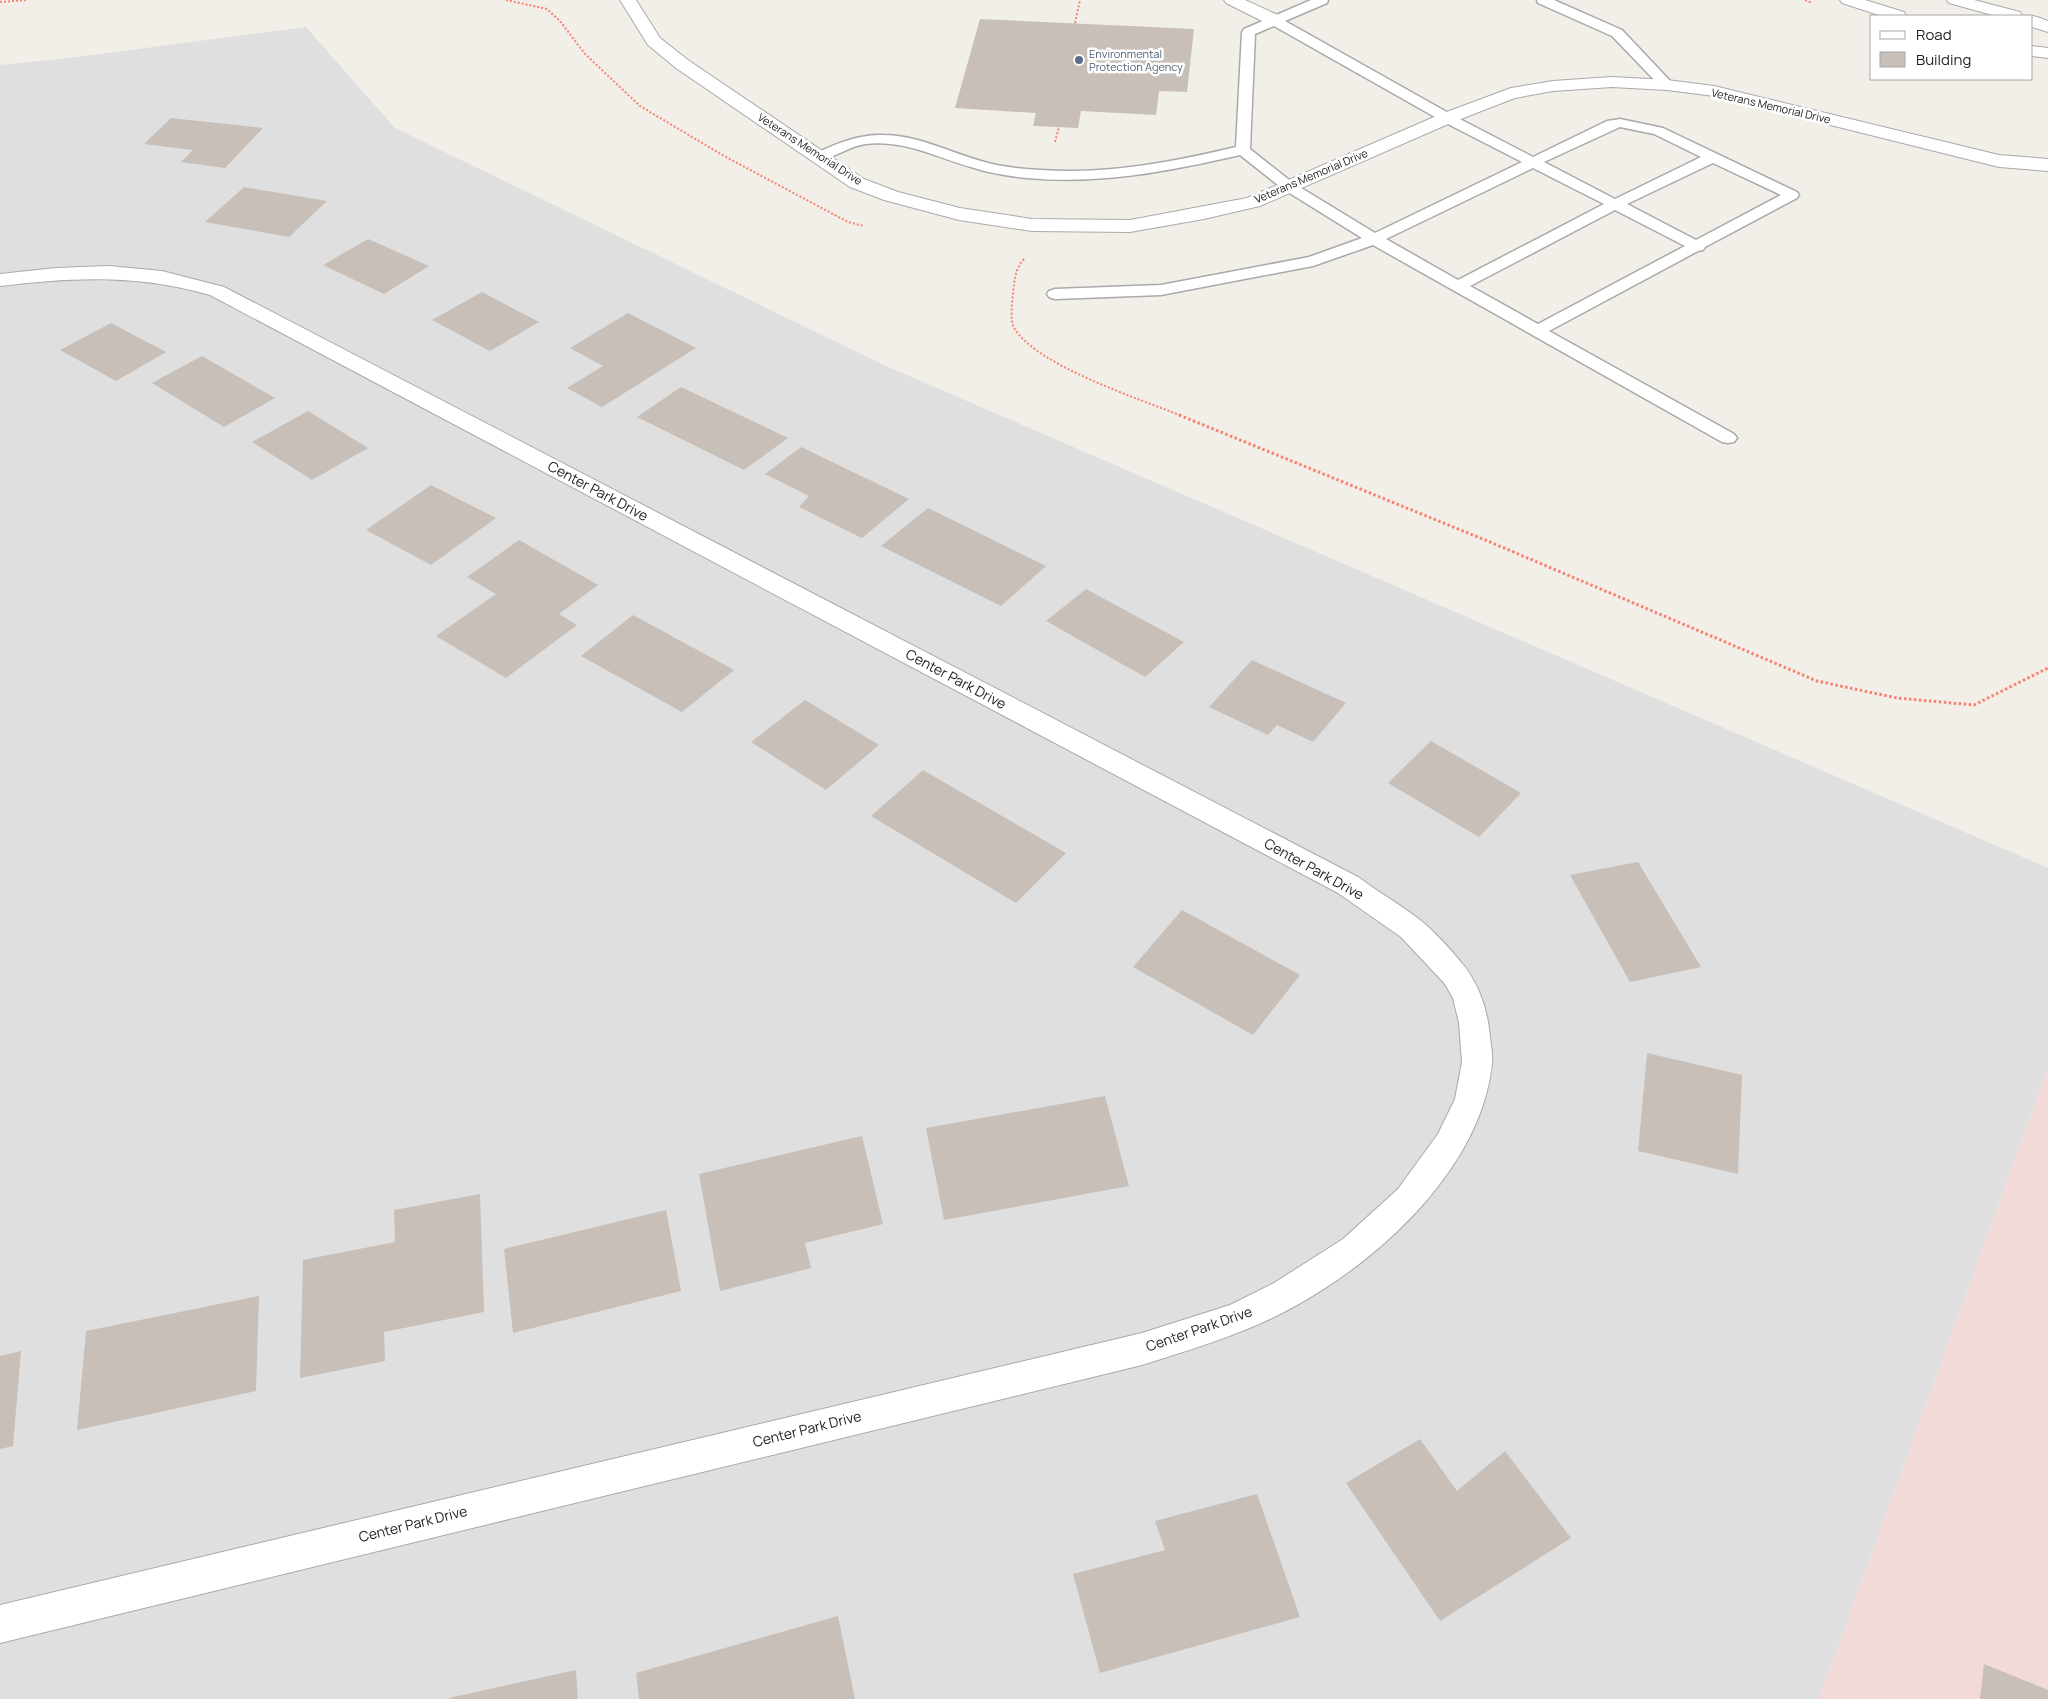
<svg xmlns="http://www.w3.org/2000/svg" width="2048" height="1699" viewBox="0 0 2048 1699" font-family="Manrope,sans-serif">
<rect width="100%" height="100%" fill="#f2efe9"/>
<polygon fill="#e0dfdf" points="306,27 395,128 886,366 2048,868 2048,1068 1819,1699 0,1699 0,65 69,58"/>
<polygon fill="#f2dad9" points="2048,1068 2048,1699 1819,1699"/>
<g fill="#c7bfb8">
<polygon points="980,19 1194,29 1187,92 1159,91 1156,115 1081,111 1078,128 1033,126 1036,113 955,108"/>
<polygon points="171,118 263,128 225,168 181,162 193,150 144,144"/>
<polygon points="244,187 327,201 289,237 205,222"/>
<polygon points="368,239 429,266 384,294 323,265"/>
<polygon points="482,292 539,322 490,351 432,320"/>
<polygon points="628,313 696,348 602,407 567,388 603,366 570,348"/>
<polygon points="111,323 166,352 116,381 60,350"/>
<polygon points="202,356 275,398 224,427 152,383"/>
<polygon points="681,387 788,438 744,470 637,417"/>
<polygon points="308,411 368,448 312,480 252,442"/>
<polygon points="801,447 909,499 862,538 799,507 809,496 765,474"/>
<polygon points="431,485 496,518 431,565 366,530"/>
<polygon points="928,508 1046,566 1001,606 881,546"/>
<polygon points="519,540 598,585 559,614 577,625 506,678 436,636 496,594 467,577"/>
<polygon points="1086,589 1184,642 1145,677 1046,621"/>
<polygon points="633,615 734,670 682,712 581,656"/>
<polygon points="1252,660 1346,703 1313,742 1277,725 1268,735 1209,707"/>
<polygon points="805,700 879,745 826,790 751,742"/>
<polygon points="1431,741 1521,793 1479,837 1388,783"/>
<polygon points="923,770 1066,853 1016,903 871,816"/>
<polygon points="1638,862 1701,967 1630,982 1570,875"/>
<polygon points="1182,910 1300,975 1253,1035 1133,967"/>
<polygon points="1647,1053 1742,1075 1738,1174 1638,1151"/>
<polygon points="1105,1096 1129,1186 944,1220 926,1128"/>
<polygon points="862,1136 883,1224 805,1243 811,1268 720,1291 699,1174"/>
<polygon points="480,1194 484,1312 384,1332 385,1361 300,1378 303,1260 395,1242 394,1210"/>
<polygon points="666,1210 681,1291 513,1333 504,1249"/>
<polygon points="259,1296 256,1391 77,1430 86,1331"/>
<polygon points="21,1351 13,1446 0,1449 0,1356"/>
<polygon points="1420,1439 1457,1491 1505,1451 1571,1538 1440,1621 1346,1483"/>
<polygon points="1257,1494 1300,1617 1100,1673 1073,1574 1165,1550 1155,1521"/>
<polygon points="838,1616 855,1699 639,1699 636,1673"/>
<polygon points="1984,1664 2048,1690 2048,1699 1980,1699"/>
<polygon points="576,1670 578,1699 449,1699 449,1698"/>
</g>
<g fill="none" stroke-linecap="round" stroke-linejoin="round">
<defs>
<g id="service">
<path d="M1311 0H1328L1327 3 1285 21 1452 115 1533 157 1607 121 1620 119 1663 128 1797 192 1799 195 1797 198 1705 247 1703 250 1698 251 1549 331 1734 434 1737 438 1734 442 1728 443 1722 442 1373 245 1313 266 1161 295 1055 299 1049 297 1047 294 1049 291 1055 289 1161 285 1309 257 1362 238 1283 189 1240 155C1170 171 1100 185 1027 178 1008 176 989 173 971 167 936 157 903 139 865 144 848 147 835 157 819 161L814 160 812 157 814 154C836 144 858 134 883 135 917 135 949 152 981 161 1000 167 1021 169 1041 170 1107 175 1172 162 1236 147L1242 32 1244 29ZM1274 26 1442 121 1522 162 1375 233 1293 183 1250 149 1255 34ZM1620 127 1654 134 1701 157 1615 199 1544 162ZM1713 163 1781 195 1696 240 1627 204ZM1533 168 1604 204 1458 280 1386 239ZM1615 210 1685 246 1538 324 1470 286Z"/>
<polygon points="1537,0 1554,0 1622,30 1674,85 1667,89 1662,88 1612,36 1538,3"/>
</g>
<polygon id="pedestrian" points="1224,0 1245,0 1280,16 1282,20 1280,24 1268,24 1226,3"/>
<g id="minor">
<polygon points="620,0 636,0 660,38 688,60 864,179 898,192 960,208 1032,219 1130,220 1247,198 1441,114 1511,88 1553,81 1612,77 1667,80 1714,86 1999,155 2048,159 2048,171 1999,167 1714,96 1667,90 1612,87 1553,91 1515,98 1453,122 1260,206 1204,219 1130,232 1032,231 959,220 884,200 850,187 676,68 648,45"/>
<path d="M109 266 162 271 224 287 1358 877C1378 892 1401 905 1420 920 1435 932 1453 952 1465 967 1480 987 1488 1012 1490 1037 1491 1045 1493 1055 1492 1063 1482 1166 1382 1258 1297 1305 1248 1333 1195 1348 1142 1365L0 1643V1605L1142 1333 1230 1305 1274 1283 1343 1239 1398 1189 1438 1134 1455 1099 1462 1062 1459 1023 1453 998 1445 984 1401 937 1338 893 210 295C138 274 73 277 0 286V274L56 268Z"/>
</g>
<g id="tertiary">
<polygon points="1840,0 1865,0 1904,12 1906,16 1882,16 1842,3"/>
<polygon points="1947,0 1974,0 2020,12 2022,16 1996,16 1949,3"/>
<path d="M2031 16C2037 16 2042 19 2048 21V32L2032 27Z"/>
<polygon points="2032,46 2048,48 2048,58 2032,56"/>
</g>
</defs>
<use href="#service" stroke="#a9a9a9" stroke-width="3"/>
<use href="#pedestrian" stroke="#a9a9a9" stroke-width="2"/>
<use href="#minor" stroke="#a9a9a9" stroke-width="2"/>
<use href="#tertiary" stroke="#a9a9a9" stroke-width="2"/>
<g stroke="#fa8072" stroke-width="2" stroke-dasharray="2 2" stroke-linecap="butt">
<polyline points="506,0 547,9 560,21 585,54 640,106 724,156 848,222 864,226"/>
<polyline points="1805,0 1812,3"/>
<polyline points="0,2 27,0"/>
<polyline points="1075,23 1080,0"/>
<polyline points="1055,142 1059,127"/>
<path d="M1024 259C1014 271 1015 279 1013 294 1012 303 1010 321 1014 328 1037 366 1140 399 1182 416"/>
</g>
<polyline stroke="#fa8072" stroke-width="3" stroke-dasharray="2.5 2.5" stroke-linecap="butt" points="1179,415 1490,542 1817,681 1897,698 1974,705 2048,668"/>
<use href="#service" fill="#fff" fill-rule="evenodd"/>
<use href="#pedestrian" fill="#fff" fill-rule="evenodd"/>
<use href="#minor" fill="#fff" fill-rule="evenodd"/>
<use href="#tertiary" fill="#fff" fill-rule="evenodd"/>
</g>
<circle fill="#5c6f8a" stroke="#fff" stroke-width="2" cx="1079" cy="60" r="5"/>
<g text-anchor="middle" stroke-width="5" stroke-linejoin="round" paint-order="stroke">
<g font-size="11" fill="#4e5e75" stroke="#fff" text-anchor="start">
<text x="1089" y="58">Environmental<tspan x="1089" dy="13">Protection Agency</tspan></text>
</g>
<g font-size="11" fill="#222" stroke="#fff">
<text transform="translate(1771 106) rotate(13)" y="4">Veterans Memorial Drive</text>
<text transform="translate(810 149) rotate(33)" y="4">Veterans Memorial Drive</text>
<text transform="translate(1311 176) rotate(-23)" y="4">Veterans Memorial Drive</text>
</g>
<g font-size="14" fill="#222" stroke="#fff">
<text transform="translate(598 491) rotate(28)" y="5">Center Park Drive</text>
<text transform="translate(956 679) rotate(28)" y="5">Center Park Drive</text>
<text transform="translate(1314 869) rotate(29)" y="5">Center Park Drive</text>
<text transform="translate(1199 1329) rotate(-19)" y="5">Center Park Drive</text>
<text transform="translate(807 1429) rotate(-14)" y="5">Center Park Drive</text>
<text transform="translate(413 1524) rotate(-14)" y="5">Center Park Drive</text>
</g>
</g>
<rect x="1870" y="15" width="162" height="65" fill="#ffffff" stroke="#a7a7a7"/>
<rect x="1880" y="31" width="25" height="8" fill="#ffffff" stroke="#a7a7a7"/>
<text x="1916" y="40" font-size="15" fill="#222222">Road</text>
<rect x="1880" y="52" width="25" height="15" fill="#c7bfb8" stroke="#a7a7a7"/>
<text x="1916" y="65" font-size="15" fill="#222222">Building</text>
</svg>
